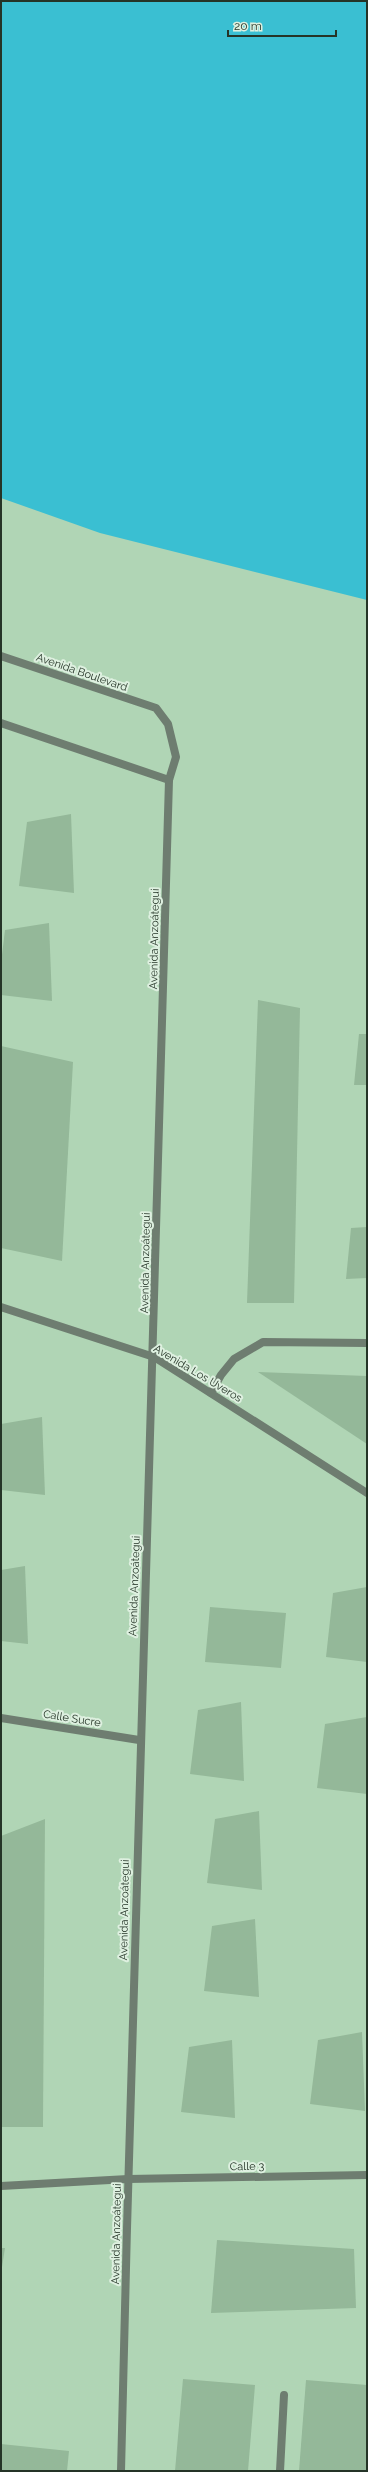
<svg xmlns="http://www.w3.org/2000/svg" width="368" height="2472" viewBox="0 0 368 2472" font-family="Raleway,sans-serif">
<rect width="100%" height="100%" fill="#b0d5b5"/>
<polygon fill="#3abfd2" points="1,1 367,1 367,600 100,533 1,498"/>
<g fill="#94b899">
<polygon points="71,814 74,893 19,886 27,822"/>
<polygon points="49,923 52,1001 1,995 1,963 5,930"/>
<polygon points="258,1000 300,1008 294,1303 247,1303"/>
<polygon points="359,1034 367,1034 367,1085 354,1085"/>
<polygon points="1,1046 73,1062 62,1261 1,1248"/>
<polygon points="367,1227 367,1278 346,1279 351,1228"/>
<polygon points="258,1372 367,1376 367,1444"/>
<polygon points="42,1417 45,1495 1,1490 1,1424"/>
<polygon points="25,1566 28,1644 1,1641 1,1570"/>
<polygon points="367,1587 367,1662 326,1657 333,1593"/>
<polygon points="210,1607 286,1613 281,1668 205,1662"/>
<polygon points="241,1702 244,1781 190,1774 198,1710"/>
<polygon points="367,1717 367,1794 317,1788 325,1724"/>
<polygon points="259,1811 262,1890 207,1883 215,1819"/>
<polygon points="45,1819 43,2127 1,2127 1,1836"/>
<polygon points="255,1919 259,1997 204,1991 212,1926"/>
<polygon points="362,2032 365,2111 310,2104 318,2040"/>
<polygon points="232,2040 235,2118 181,2112 189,2047"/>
<polygon points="217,2240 354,2249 356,2308 211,2313"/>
<polygon points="1,2248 5,2248 2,2267 1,2267"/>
<polygon points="183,2379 255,2385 248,2471 175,2471"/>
<polygon points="306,2380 367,2385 367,2471 299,2471"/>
<polygon points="1,2444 69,2451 67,2471 1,2471"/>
</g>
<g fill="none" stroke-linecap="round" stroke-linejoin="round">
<g stroke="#6e7d70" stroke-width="8">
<polyline points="211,1393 221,1375 234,1359 263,1342 367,1343"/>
<polyline points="280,2471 284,2395"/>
</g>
<g stroke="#6e7d70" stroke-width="8">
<path d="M1 656 156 708 168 724 176 757 169 780C154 1343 134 1907 121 2471"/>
<polyline points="1,723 169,780"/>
<polyline points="1,1307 154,1357 367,1493"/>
<polyline points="1,1718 139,1740"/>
<polyline points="1,2186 128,2179 367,2175"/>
</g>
</g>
<g text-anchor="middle" stroke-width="4" stroke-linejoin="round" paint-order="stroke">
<g font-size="11" fill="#253427" stroke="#def0e0">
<text transform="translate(82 672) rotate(19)" y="4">Avenida Boulevard</text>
<text transform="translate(154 939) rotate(-89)" y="4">Avenida Anzoátegui</text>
<text transform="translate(145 1263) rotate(-89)" y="4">Avenida Anzoátegui</text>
<text transform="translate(198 1373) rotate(31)" y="4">Avenida Los Uveros</text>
<text transform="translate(134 1586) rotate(-88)" y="4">Avenida Anzoátegui</text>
<text transform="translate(72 1718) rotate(9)" y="4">Calle Sucre</text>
<text transform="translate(124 1910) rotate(-89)" y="4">Avenida Anzoátegui</text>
<text transform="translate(247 2166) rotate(-1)" y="4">Calle 3</text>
<text transform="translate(116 2234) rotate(-89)" y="4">Avenida Anzoátegui</text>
</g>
</g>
<rect width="368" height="2472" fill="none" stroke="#253427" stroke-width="4"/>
<path d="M228 30v6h108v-6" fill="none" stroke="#253427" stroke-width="2"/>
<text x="234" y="30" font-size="12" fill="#253427" stroke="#def0e0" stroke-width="3" paint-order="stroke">20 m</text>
</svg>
